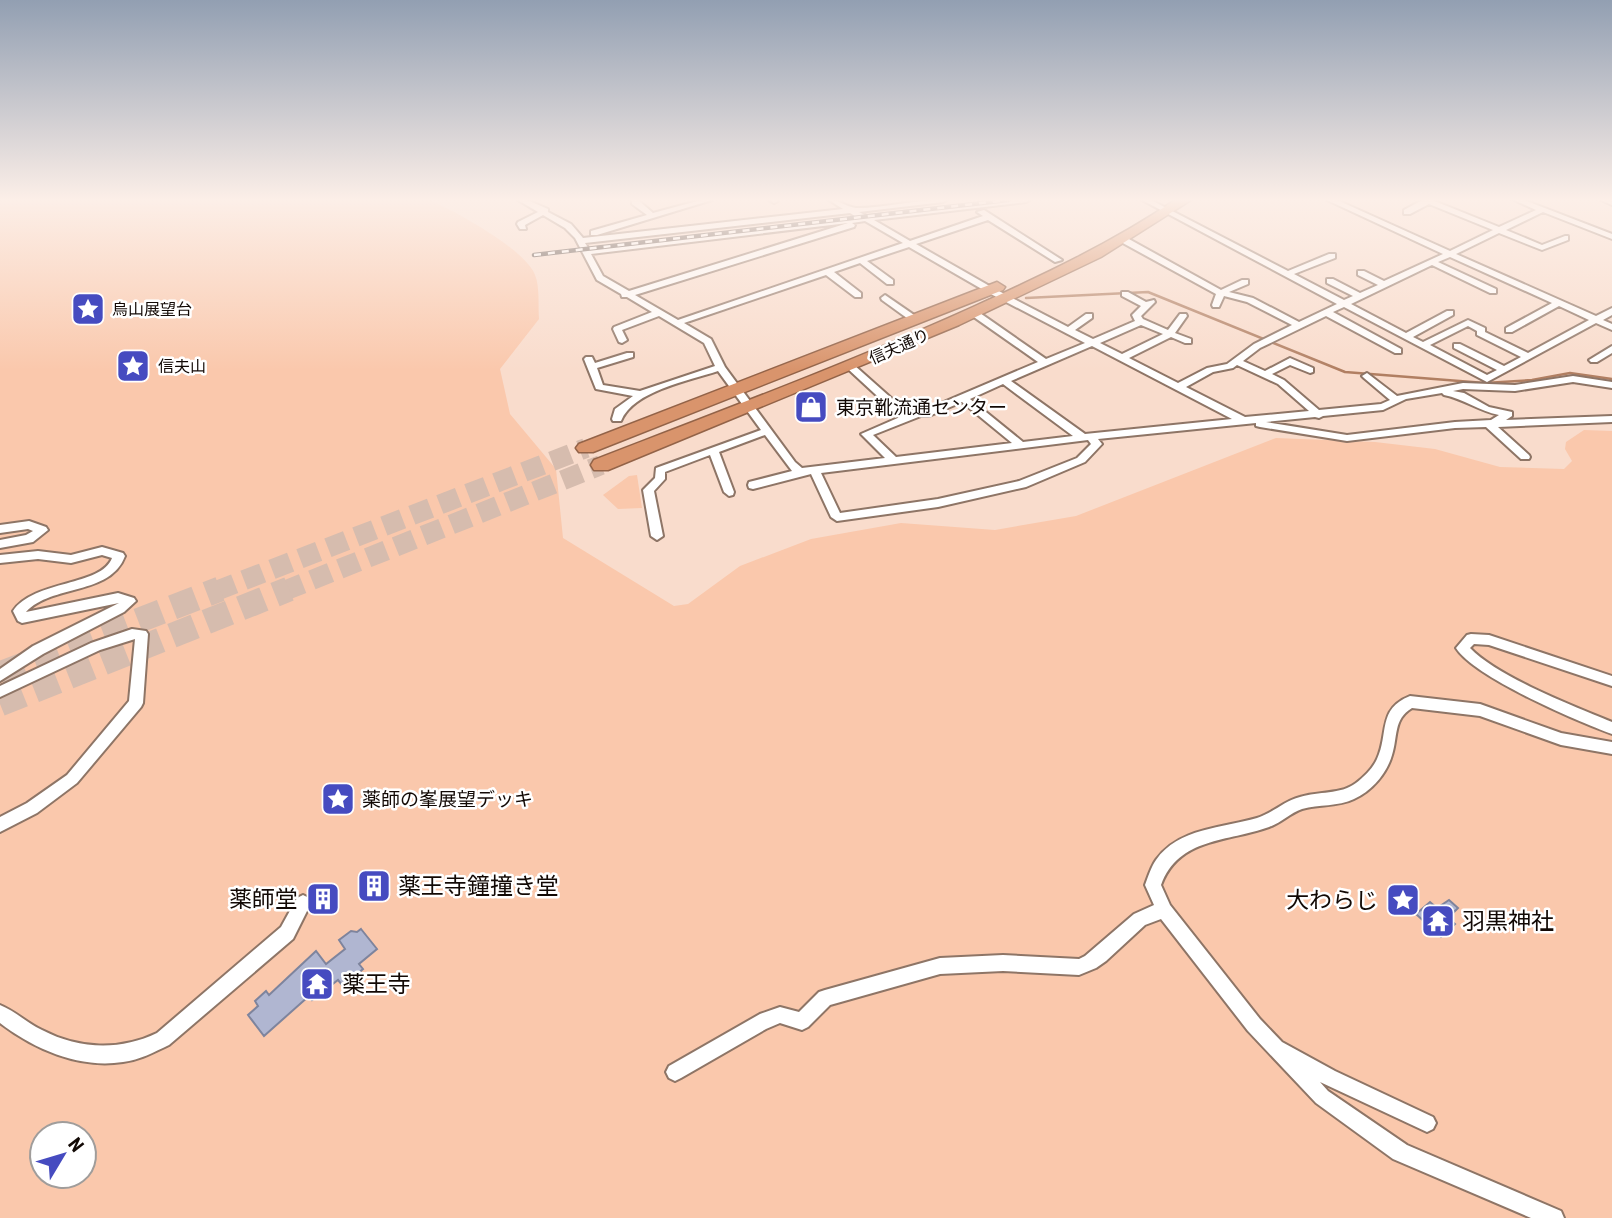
<svg xmlns="http://www.w3.org/2000/svg" width="1612" height="1218" viewBox="0 0 1612 1218" font-family="'Roboto Condensed','Noto Sans JP',sans-serif">
<rect width="100%" height="100%" fill="#f9dccc"/>
<g fill="#fac8ac" fill-rule="evenodd">
<path d="M0 200H429C454 210 526 250 535 275 540 287 538 307 539 319L500 369 510 414 556 469 563 538 674 606 688 604 740 566 811 539 901 523 995 530 1076 516 1276 438 1375 442 1435 449 1500 467 1564 469 1572 461 1565 449 1566 442 1584 430 1612 431V1218H0ZM42 1134H84V1176H42Z"/>
<polygon points="637,475 642,508 618,509 603,495 629,476"/>
</g>
<g fill="none" stroke-linecap="round" stroke-linejoin="round">
<polyline stroke="#b17f62" stroke-width="2.5" points="1026,298 1148,292 1345,372 1485,383 1532,380 1570,373 1612,379"/>
</g>
<g fill="#b0b6d1" stroke="#7e849d" stroke-width="2">
<polygon points="376,875 384,883 371,896 362,887"/>
<polygon points="1449,900 1458,908 1448,918 1455,924 1441,937 1416,914 1430,902 1437,908"/>
<polygon points="361,929 377,949 359,964 363,969 343,986 338,980 312,1000 309,996 264,1036 248,1015 258,1006 255,1001 266,991 269,995 316,951 326,964 345,949 339,940 351,931 357,932"/>
</g>
<g fill="none" stroke-linecap="round" stroke-linejoin="round">
<g stroke="#d6bcae" stroke-width="20" stroke-dasharray="20 10" stroke-linecap="butt">
<polyline points="216,591 586,448"/>
<polyline points="284,591 601,465"/>
</g>
<g stroke="#d6bcae" stroke-width="25" stroke-dasharray="25 12" stroke-linecap="butt">
<polyline points="0,674 220,589"/>
<polyline points="0,704 289,589"/>
</g>
<defs>
<g id="street">
<path d="M518 200H527L548 209V212L571 224 583 238 843 209 829 200C840 200 846 207 856 208 886 208 916 199 947 200L943 202 859 212 867 216 1009 200H1030L1026 202 874 220 910 241 983 216 977 212 984 210 1062 260 1055 262 988 220 916 244 993 288 1068 327 1086 314H1092V318L1075 330 1093 339 1135 321 1132 315 1141 306 1122 296V292H1128L1146 302 1154 300 1155 302 1141 316 1143 319 1168 330 1180 314H1186L1187 316 1175 333 1191 339V343H1185L1171 337 1129 358 1178 383 1207 368 1227 364 1254 344 1292 325 1247 302 1224 296 1219 307H1213L1212 305 1216 294 1121 242V238H1127L1221 290 1242 280H1248V284L1229 292 1253 298 1299 322 1337 304 1142 200H1151L1288 271 1329 254H1335V258L1294 274 1344 300 1353 296 1327 283V279H1333L1360 293 1378 285 1358 275V271H1364L1384 281 1443 254 1327 200H1337L1450 251 1493 230 1429 204 1410 214H1404V210L1422 200H1432L1499 227 1536 210 1514 200H1524L1612 234V239L1543 212 1506 230 1542 245 1565 236H1568V240L1542 250 1499 233 1456 254 1596 316 1612 308V315L1603 320 1612 324V330L1596 323 1487 382 1344 307 1333 312 1401 349V353H1395L1326 316 1260 348 1243 361 1265 371 1290 358 1313 368V372L1310 373 1290 365 1272 374 1284 380 1319 410 1381 404 1390 400 1364 378 1362 376 1367 373 1397 396 1463 383 1515 385 1573 376 1612 382V388L1573 382 1515 391 1463 389 1453 391 1464 393 1489 407 1512 412V416L1506 420 1612 416V422L1498 427 1529 455 1530 457 1529 459H1521L1486 427 1455 428 1347 441 1260 427 1256 426V423L1098 439 1102 444 1085 462 1026 487 938 507 837 521 831 517 811 474 753 489 749 488 748 485 749 482 792 471 765 435 719 452 734 492 733 495 729 496 724 492 710 455 665 472V479L654 491 663 536 657 540 651 536 643 490 655 478 656 468 761 430 718 371C688 381 633 391 621 421H613L612 419 615 409 633 396 596 389 584 359 586 357H592L595 363 627 353H633V357L597 368 603 385 640 391 715 366 704 343 659 316 622 330 627 340 622 343 619 342 613 329 614 327 652 312 627 297H622L621 294 597 280 575 238 565 228 543 215 525 225 526 229H520L517 224 518 222 538 212ZM850 213 858 218 589 249 585 243ZM865 221 903 243 678 320 635 295 854 227 855 225 852 223ZM848 223 629 291 603 276 591 254ZM909 247 987 292 1085 343 1046 359 977 311H971V315L1038 362 925 410 921 409 908 413 854 365H848V369L900 417 861 434 885 458 802 468 795 462 725 367 711 339 684 323 826 275 855 297H861V293L834 272 860 263 887 284H893V280L867 261ZM1450 257 1552 303 1506 328V332H1512L1559 306 1589 320 1528 353 1485 332V328L1468 320 1423 342 1413 337 1453 315V311H1447L1406 333 1351 304 1432 265 1490 293H1496V289L1438 262ZM1141 325 1163 334 1122 354 1100 343ZM1468 326 1477 331V335L1521 357 1504 366 1460 344H1454V348L1497 370 1487 375 1430 345ZM1092 346 1232 419 1085 434 1011 381ZM1237 365 1278 384 1309 411 1245 417 1186 387 1213 372 1233 368ZM1003 384 1073 436 1023 442 970 399ZM1442 393 1444 395C1464 399 1479 411 1499 415L1491 420 1455 422 1347 435 1266 422 1315 417 1319 418 1323 416 1383 410 1406 399ZM962 402 1012 443 896 457 873 435 921 416H929ZM1088 440 1091 444 1077 458 1019 481 938 499 840 513 821 473Z"/>
<polygon points="632,200 638,200 653,213 701,200 712,200 597,235 591,235 591,231 647,215 632,204"/>
<polygon points="769,200 777,200 778,201 774,203"/>
<polygon points="1601,200 1612,200 1612,205"/>
<polygon points="885,295 917,317 917,321 911,321 882,300 881,298"/>
<polygon points="1612,346 1612,353 1597,362 1591,362 1589,360"/>
<polygon points="29,521 46,527 48,530 33,542 0,548 0,540 26,535 33,531 28,529 0,533 0,525"/>
<path d="M102 547 123 553 125 556C110 596 52 584 26 612L118 593 134 598 136 601 124 612 43 654 0 681V669L33 646 119 603 22 623 18 621 13 611C34 580 102 586 112 558L102 555 71 563 38 559 0 563V555L38 551 71 555Z"/>
<polygon points="132,629 146,631 148,634 143,703 141,707 77,783 37,813 0,832 0,817 27,803 67,775 129,701 135,639 100,650 0,697 0,686 91,643"/>
<path d="M1471 634 1489 635 1612 676V686L1489 645 1474 644 1470 648C1498 677 1573 706 1612 722V734C1577 721 1474 677 1456 648L1467 635Z"/>
<path d="M1410 696 1480 704 1561 733 1612 742V754L1561 745 1480 716 1412 708C1393 719 1398 737 1392 755 1387 773 1372 791 1354 799 1338 807 1319 804 1302 809 1290 813 1281 823 1269 827 1228 842 1179 837 1161 885L1170 905 1260 1019 1282 1042 1335 1071 1433 1117 1436 1123 1433 1129 1427 1132 1320 1082 1328 1091 1407 1145 1561 1211 1564 1218H1531L1393 1159 1316 1103 1248 1031 1161 919 1145 925 1106 961 1096 968 1079 975 1003 971 940 974 830 1005 808 1027 802 1030 780 1023 766 1029 681 1078 675 1081 669 1078 666 1072 669 1066 760 1014 780 1007 799 1012 819 992 825 990 940 958 1003 955 1079 959 1085 956 1134 914 1154 905 1145 885C1148 877 1151 867 1156 860 1178 828 1223 828 1257 818 1273 813 1284 801 1300 797 1319 791 1340 795 1356 783 1364 777 1373 768 1377 759 1389 734 1377 709 1410 696Z"/>
<path d="M303 895 309 898 311 903 293 939 169 1045C154 1052 140 1060 123 1062 79 1069 34 1049 0 1023V1005C15 1011 27 1023 42 1030 78 1049 120 1051 157 1033L281 927 297 898Z"/>
</g>
<g id="highway">
<path d="M1175 200H1191L1101 257 959 325 608 470H594L591 465 594 460C721 411 849 363 973 307 1043 275 1112 243 1175 200Z"/>
<polygon points="997,282 1005,287 1003,290 593,452 579,452 576,448 579,444"/>
</g>
</defs>
<use href="#street" stroke="#8e7566" stroke-width="4"/>
<use href="#highway" stroke="#936348" stroke-width="3"/>
<use href="#street" fill="#fff" fill-rule="evenodd"/>
<use href="#highway" fill="#d9946c" fill-rule="evenodd"/>
<defs>
<polyline id="rail" points="534,255 1008,200"/>
</defs>
<use href="#rail" stroke="#42352f" stroke-width="4.5"/>
<use href="#rail" stroke="#fff" stroke-width="2.5" stroke-dasharray="7" stroke-linecap="butt"/>
</g>
<linearGradient id="sky" x2="0" y2="1"><stop stop-color="#929fb2"/><stop offset="0.54" stop-color="#fcefe8"/><stop offset="1" stop-color="#fcefe8" stop-opacity="0"/></linearGradient>
<rect width="1612" height="370" fill="url(#sky)"/>
<defs>
<symbol id="sight-square" viewBox="-11 -11 22 22"><rect x="-9" y="-9" width="18" height="18" rx="4" fill="#464bc0" stroke="#fff"/><path d="M0-6L1.8-2.2L6-1.7L2.9 1.2L3.7 5.4L0 3.3L-3.7 5.4L-2.9 1.2L-6-1.7L-1.8-2.2Z" fill="#fff"/></symbol>
<symbol id="shop-square" viewBox="-11 -11 22 22"><rect x="-9" y="-9" width="18" height="18" rx="4" fill="#464bc0" stroke="#fff"/><path d="M-5-2.5h2.3a2.7 3.5 0 0 1 5.4 0H5L5.5 6h-11ZM-1.5-2.5h3a1.5 2.3 0 0 0-3 0Z" fill="#fff"/></symbol>
<symbol id="building-square" viewBox="-11 -11 22 22"><rect x="-9" y="-9" width="18" height="18" rx="4" fill="#464bc0" stroke="#fff"/><path d="M-4-6H4V6H1V3H-1V6H-4ZM-2.5-4.3h1.7v1.8h-1.7ZM.8-4.3h1.7v1.8H.8ZM-2.5-1h1.7V.8h-1.7ZM.8-1h1.7V.8H.8Z" fill="#fff"/></symbol>
<symbol id="temple-square" viewBox="-11 -11 22 22"><rect x="-9" y="-9" width="18" height="18" rx="4" fill="#464bc0" stroke="#fff"/><path d="M0-6L5-2H3V0L6.5 2.5H4V6H1.5V3h-3V6H-4V2.5H-6.5L-3 0V-2H-5Z" fill="#fff"/></symbol>
</defs>
<g fill-rule="evenodd">
<use href="#sight-square" x="69" y="290" width="38" height="38"/>
<use href="#sight-square" x="114" y="347" width="38" height="38"/>
<use href="#shop-square" x="792" y="388" width="38" height="38"/>
<use href="#sight-square" x="319" y="780" width="38" height="38"/>
<use href="#building-square" x="355" y="867" width="38" height="38"/>
<use href="#building-square" x="304" y="880" width="38" height="38"/>
<use href="#sight-square" x="1384" y="881" width="38" height="38"/>
<use href="#temple-square" x="1419" y="902" width="38" height="38"/>
<use href="#temple-square" x="298" y="965" width="38" height="38"/>
</g>
<g text-anchor="middle" stroke-width="5" stroke-linejoin="round" paint-order="stroke">
<g font-size="16" fill="#120905" stroke="#fff" text-anchor="start">
<text x="112" y="315">烏山展望台</text>
<text x="158" y="372">信夫山</text>
</g>
<g font-size="16" fill="#120905" stroke="#fff">
<text transform="translate(899 346) rotate(-24)" y="6">信夫通り</text>
</g>
<g font-size="19" fill="#120905" stroke="#fff" text-anchor="start">
<text x="836" y="414">東京靴流通センター</text>
<text x="362" y="806">薬師の峯展望デッキ</text>
</g>
<g font-size="23" fill="#120905" stroke="#fff" text-anchor="start">
<text x="398" y="894">薬王寺鐘撞き堂</text>
<text x="298" y="907" text-anchor="end">薬師堂</text>
<text x="1378" y="908" text-anchor="end">大わらじ</text>
<text x="1462" y="929">羽黒神社</text>
<text x="342" y="992">薬王寺</text>
</g>
</g>
<g transform="translate(63 1155) rotate(52)"><circle r="33" fill="#ffffff" stroke="#a09d9b" stroke-width="2"/>
<path d="M0-5L12 26L0 18L-12 26Z" fill="#464bc0"/>
<text y="-10" font-size="19" font-weight="bold" text-anchor="middle" fill="#120905">N</text>
</g>
</svg>
